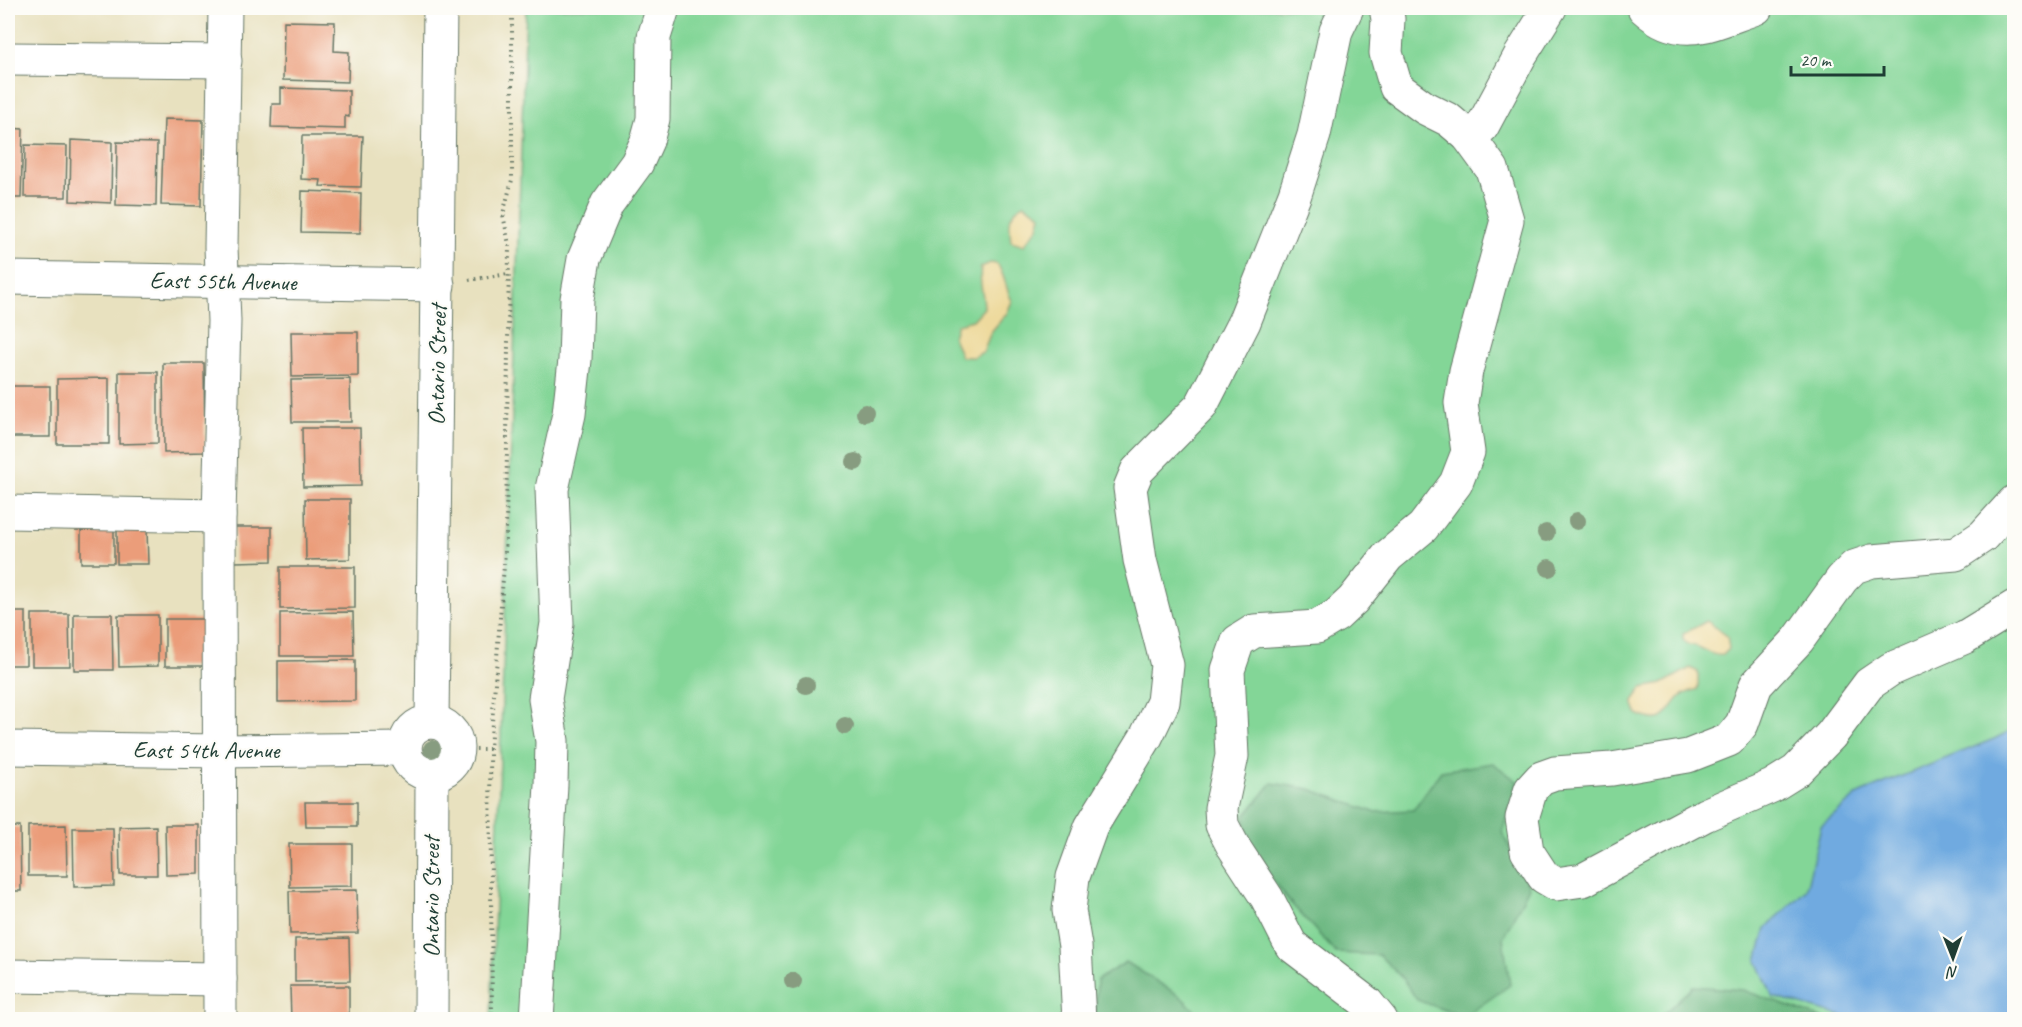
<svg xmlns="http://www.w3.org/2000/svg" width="2022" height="1027" viewBox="0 0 2022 1027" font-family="Caveat,sans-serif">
<rect width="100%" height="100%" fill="#fdfcf7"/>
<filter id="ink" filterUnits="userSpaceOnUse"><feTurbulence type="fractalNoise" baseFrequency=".0167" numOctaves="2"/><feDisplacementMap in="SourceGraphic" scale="12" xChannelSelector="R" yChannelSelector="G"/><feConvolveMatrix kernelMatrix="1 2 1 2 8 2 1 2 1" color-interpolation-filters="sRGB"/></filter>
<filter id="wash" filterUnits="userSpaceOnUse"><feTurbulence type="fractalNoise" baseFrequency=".008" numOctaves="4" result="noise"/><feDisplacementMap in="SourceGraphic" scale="24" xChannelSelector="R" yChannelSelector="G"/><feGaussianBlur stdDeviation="1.35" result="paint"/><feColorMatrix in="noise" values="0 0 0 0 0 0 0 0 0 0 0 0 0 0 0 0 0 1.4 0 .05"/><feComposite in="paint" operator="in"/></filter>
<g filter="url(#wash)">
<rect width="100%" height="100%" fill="#e8e1bf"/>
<polygon fill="#83d697" stroke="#518a66" stroke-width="1.5" points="526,8 2014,8 2014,1019 491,1020"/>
<g fill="#6ab780" stroke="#447a5a" stroke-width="1.5">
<polygon points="1493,763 1518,782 1502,832 1529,887 1503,938 1510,985 1464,1017 1417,1000 1403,979 1379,955 1336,953 1289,901 1251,850 1244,817 1272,783 1310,789 1374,812 1413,810 1441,771"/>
<polygon points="1126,962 1180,996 1204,1019 1095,1020 1097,980"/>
<polygon points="1693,986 1743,990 1823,1019 1658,1019"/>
</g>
<g fill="#eeda9e" stroke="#868c69" stroke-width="1.5">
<path d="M1024 204 1041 215 1038 227 1024 245 1011 241C1009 223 1007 213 1024 204Z"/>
<path d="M990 263 997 264C1005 274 1005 288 1012 301L1007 313 991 332 983 352 973 357H961L953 337 957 324 973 320 984 308C984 294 978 281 981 267Z"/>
<path d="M1707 621 1727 636 1729 649 1723 655C1709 657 1703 645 1689 645L1683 640V634Z"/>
<path d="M1690 668 1698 672V689C1692 691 1684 693 1680 697 1664 714 1667 727 1637 714L1633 701 1642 688 1662 684Z"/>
</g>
<polygon fill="#70aae0" stroke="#48748a" stroke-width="1.5" points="2014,729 2014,1019 1852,1019 1773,997 1757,961 1766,928 1806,890 1821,826 1860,793 1994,739"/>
<g id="blocks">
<g fill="#eb9d7a">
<polygon points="284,21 335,22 334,51 349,52 348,82 283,80"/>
<polygon points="281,88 349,90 349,117 345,116 345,129 271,127 272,104 281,104"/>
<polygon points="164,119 203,120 201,206 161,205"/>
<polygon points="8,128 23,129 21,198 8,198"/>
<polygon points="302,136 363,136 361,187 320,186 321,180 301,179"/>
<polygon points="71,140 112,142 111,203 70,201"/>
<polygon points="117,142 157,143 156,206 116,205"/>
<polygon points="25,145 67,146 66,197 24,197"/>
<polygon points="302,191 361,193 360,233 301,232"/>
<polygon points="291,332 358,332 358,376 292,377"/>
<polygon points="163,363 204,363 205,452 164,453"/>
<polygon points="119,372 158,372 158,443 119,444"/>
<polygon points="109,378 109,444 57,444 57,379"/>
<polygon points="350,379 351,422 292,422 291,380"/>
<rect x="8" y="386" width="42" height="51"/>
<polygon points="302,428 360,428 361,486 303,487"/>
<polygon points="305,499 350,499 350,559 306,560"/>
<rect x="81" y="527" width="33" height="36"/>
<polygon points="235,527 272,527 272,561 235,562"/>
<polygon points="117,528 147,528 148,564 117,564"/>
<polygon points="280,567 355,567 355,608 280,609"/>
<rect x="8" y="612" width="18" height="53"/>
<polygon points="353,612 354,656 280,656 280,613"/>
<polygon points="32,614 69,614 70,666 32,666"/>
<polygon points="74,614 112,614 113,670 74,670"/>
<polygon points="118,615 158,615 158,666 119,667"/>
<polygon points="165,619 205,619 206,666 165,666"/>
<polygon points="355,660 355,701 278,702 278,661"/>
<polygon points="305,802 357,802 357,827 306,827"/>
<polygon points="66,825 67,876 28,876 28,826"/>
<polygon points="165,825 199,825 199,874 166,875"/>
<polygon points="156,826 157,875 120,875 119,827"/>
<polygon points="8,827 20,827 21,891 8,891"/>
<polygon points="73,828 113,828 114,886 74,887"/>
<polygon points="289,844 352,844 352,886 290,887"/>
<polygon points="357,890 358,933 290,934 289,891"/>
<polygon points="349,938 350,981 295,982 295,939"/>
<polygon points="290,986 349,986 349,1020 291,1020"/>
</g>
</g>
</g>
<g filter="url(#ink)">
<use href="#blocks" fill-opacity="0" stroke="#657665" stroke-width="1.5"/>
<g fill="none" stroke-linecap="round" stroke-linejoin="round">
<defs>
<g id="minor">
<path d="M1644 8C1682 43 1714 22 1756 8"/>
<polyline points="8,59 225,61"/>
<polyline points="1468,136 1482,127 1520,56 1550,8"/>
<polyline points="8,278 438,285"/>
<polyline points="2014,502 1983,536 1956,554 1872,561 1854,567 1842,579 1798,640 1756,685 1742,724 1729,740 1688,756 1612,769 1555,773 1541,778 1531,789 1522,818 1527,851 1544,877 1556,884 1583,880 1705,815 1772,786 1796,771 1831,735 1869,684 1891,669 1965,637 2014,607"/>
<polyline points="8,512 219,516"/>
<circle cx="431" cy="748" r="26"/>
<polyline points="432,722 440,8"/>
<polyline points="8,748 221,751 405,749"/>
<polyline points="8,976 220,979"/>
<polyline points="220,1020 219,516 224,321 221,247 225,8"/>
<polyline points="431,1020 432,774"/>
<polyline points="537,1020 551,785 552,741 545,699 557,623 552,489 569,414 575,360 577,299 584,259 607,204 637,163 647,141 653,119 654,37 663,8"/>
<polyline points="1079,1020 1075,946 1069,910 1073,877 1091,827 1146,737 1163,702 1167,665 1140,560 1130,488 1137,471 1201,406 1244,322 1295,194 1314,135 1336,31 1347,8"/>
<polyline points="1381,1020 1367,1003 1291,945 1267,898 1233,846 1222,825 1221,808 1232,756 1228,670 1238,641 1254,631 1317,627 1337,615 1353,600 1388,556 1423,527 1456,483 1468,452 1461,403 1466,371 1507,220 1492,169 1468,136 1449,120 1425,108 1396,87 1386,53 1388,19 1386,8"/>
</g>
</defs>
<use href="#minor" stroke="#657665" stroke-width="35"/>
<g stroke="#657665" stroke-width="4" stroke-dasharray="1.5 4.5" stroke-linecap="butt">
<polyline points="469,280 508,274"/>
<polyline points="458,749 490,749"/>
<polyline points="492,1020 490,749 506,539 509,245 503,214 512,180 512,8"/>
</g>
<use href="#minor" stroke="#fff" stroke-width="33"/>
</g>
<g fill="#879c80">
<circle cx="865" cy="413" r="9"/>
<circle cx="855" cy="462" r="9"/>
<circle cx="1577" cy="521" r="9"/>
<circle cx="1546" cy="533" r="9"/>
<circle cx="1549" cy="568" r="9"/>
<circle cx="806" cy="685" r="9"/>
<circle cx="845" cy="726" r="9"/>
<circle cx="432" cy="749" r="9"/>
<circle cx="793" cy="981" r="9"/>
</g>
</g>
<g text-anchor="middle" stroke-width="4.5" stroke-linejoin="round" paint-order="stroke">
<g font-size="24" fill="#1f3d34" stroke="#fdfcf7">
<text transform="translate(223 281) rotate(1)" y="8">East 55th Avenue</text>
<text transform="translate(437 365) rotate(-89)" y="8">Ontario Street</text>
<text x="206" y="758">East 54th Avenue</text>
<text transform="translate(431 897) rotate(-90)" y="8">Ontario Street</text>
</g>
</g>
<rect width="2022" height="1027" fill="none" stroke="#fdfcf7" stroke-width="30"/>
<g transform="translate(1953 958) rotate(179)" stroke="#fdfcf7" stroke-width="4.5" paint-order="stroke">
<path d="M0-4.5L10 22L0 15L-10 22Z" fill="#1f3d34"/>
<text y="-9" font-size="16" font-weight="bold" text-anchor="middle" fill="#1f3d34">N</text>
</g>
<path d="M1791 66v9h93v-9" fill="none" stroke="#1f3d34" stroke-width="3"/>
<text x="1800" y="66" font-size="18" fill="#1f3d34" stroke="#fdfcf7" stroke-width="4.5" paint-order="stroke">20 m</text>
</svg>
